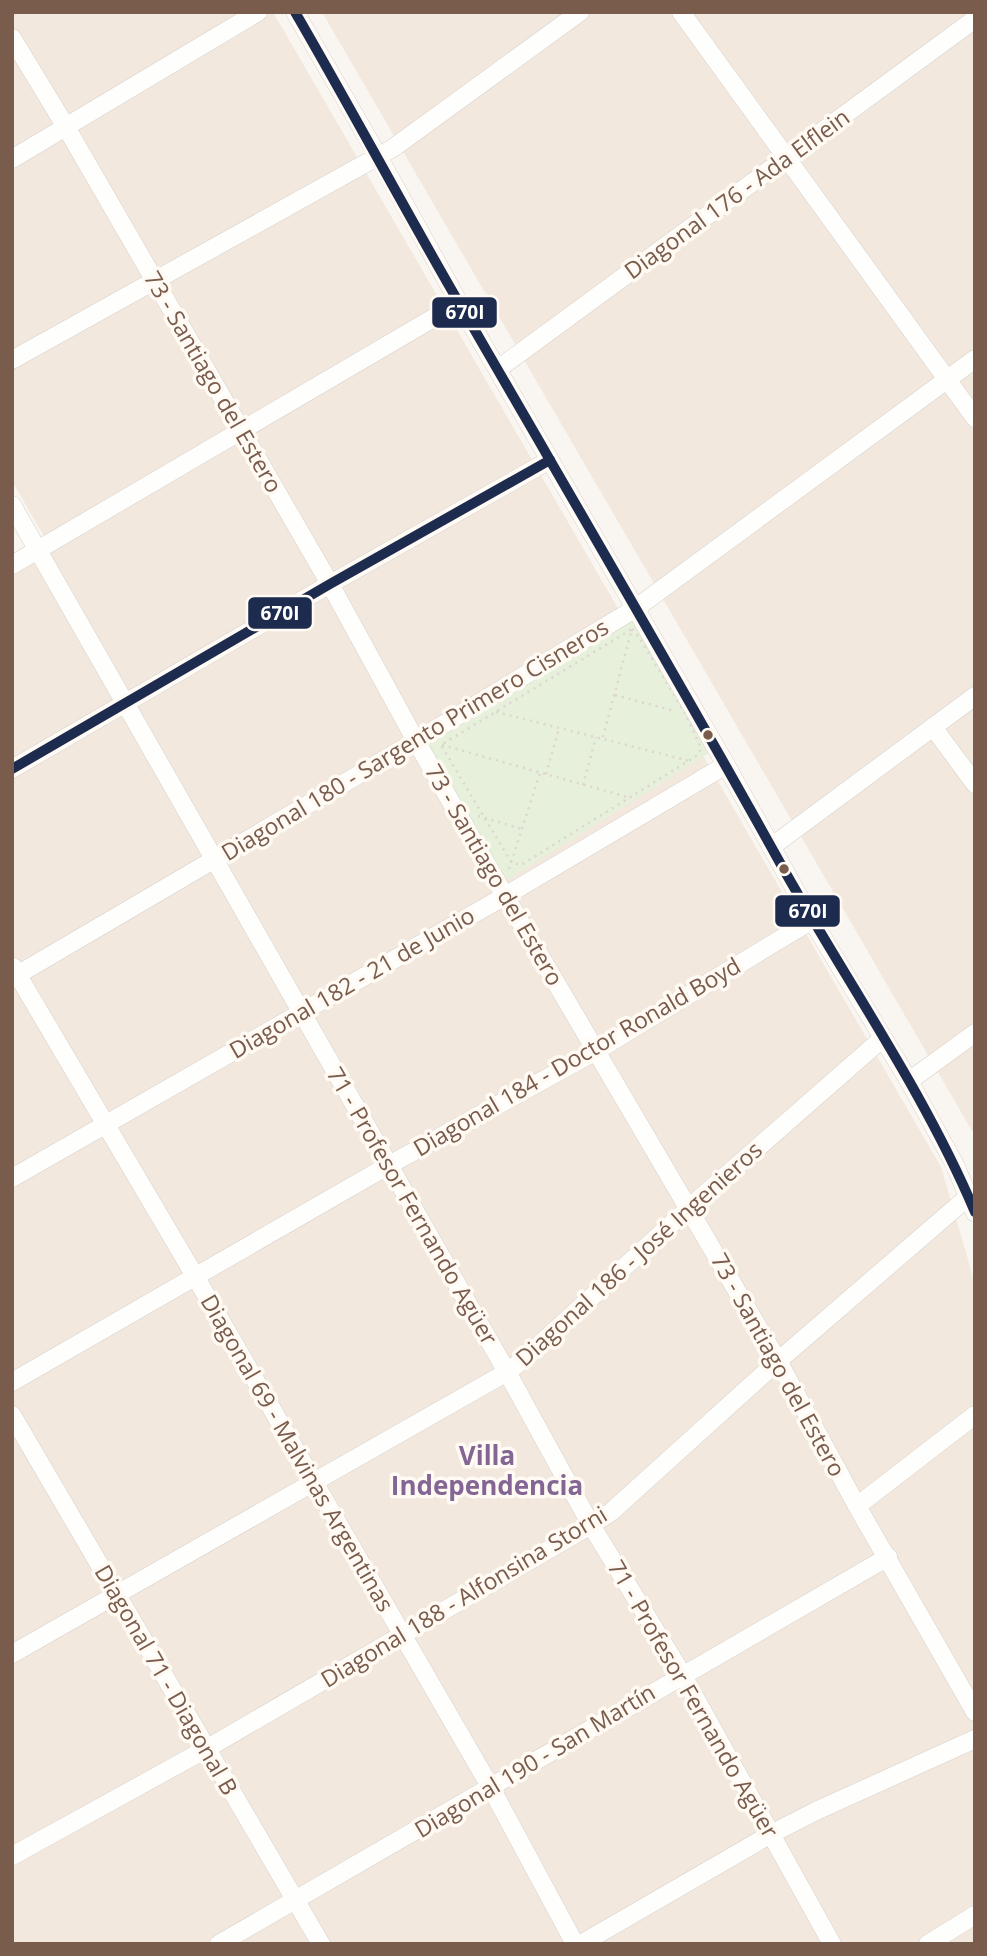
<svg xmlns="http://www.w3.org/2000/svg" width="987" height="1956" viewBox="0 0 987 1956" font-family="'Open Sans',sans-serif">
<rect width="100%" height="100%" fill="#f9f5f0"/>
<g fill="#f2e8de">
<polygon points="12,12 273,12 941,1167 975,1284 975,1944 12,1944 12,576 53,552 12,481"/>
<polygon points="322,12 975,12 975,1136"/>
</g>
<polygon fill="#e7f0db" points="635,616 714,750 504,882 423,744"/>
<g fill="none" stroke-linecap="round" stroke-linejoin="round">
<defs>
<g id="minor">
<polyline points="295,12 378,156 459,303 726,765 812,920 909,1081 955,1165 975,1213"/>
<polyline points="681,12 975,418"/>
<polyline points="12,38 66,127 330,584 416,741 505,896 778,1361 857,1506 975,1712"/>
<polyline points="12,159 258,12"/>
<polyline points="12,360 393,148 580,12"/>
<polyline points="498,369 975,19"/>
<polyline points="12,505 507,1372 591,1525 682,1674 832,1944"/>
<polyline points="12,565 459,303"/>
<polyline points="933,727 975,784"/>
<polyline points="12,769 330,584 550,460"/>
<polyline points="771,847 975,696"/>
<polyline points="13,967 195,1276 491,1788 575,1944"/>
<polyline points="12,978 416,741 636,608 975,359"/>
<polyline points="909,1081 975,1033"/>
<polyline points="12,1178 505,896 726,765"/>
<polyline points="12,1382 389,1165 596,1051 812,920"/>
<polyline points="12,1415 321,1944"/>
<polyline points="857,1506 975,1415"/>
<polyline points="12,1654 507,1372 524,1359 689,1208 883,1038"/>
<polyline points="12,1856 206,1749 591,1525 611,1512 778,1361 968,1197"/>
<polyline points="219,1944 888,1557"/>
<polyline points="581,1944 771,1834 816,1811 975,1739"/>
<polyline points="928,1944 975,1915"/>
</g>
</defs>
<use href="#minor" stroke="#d7d1cb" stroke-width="19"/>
<g stroke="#dcd5d0" stroke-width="2.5" stroke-dasharray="2 5" stroke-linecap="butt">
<polygon points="632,629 639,637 685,713 701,748 698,755 521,865 511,862 441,745"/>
<polyline points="615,695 675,711"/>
<polyline points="496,712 690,761"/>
<polyline points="603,737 631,632"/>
<polyline points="442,745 631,798"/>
<polyline points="546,774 559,728"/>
<polyline points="583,785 596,737"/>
<polyline points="478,816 522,829"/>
<polyline points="509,869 540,773"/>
</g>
<use href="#minor" stroke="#fefefd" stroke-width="18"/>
<defs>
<g id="bus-1">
<path d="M295 12C352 110 405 210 462 308 568 492 676 675 779 861 844 978 923 1089 975 1212"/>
<polyline points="12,769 330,584 550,460"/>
</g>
</defs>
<use href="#bus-1" stroke="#fffaf3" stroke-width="16"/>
<use href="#bus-1" stroke="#1d2b4f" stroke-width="10"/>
</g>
<g fill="#7a5c4d" stroke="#fffaf3" stroke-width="2.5">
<circle cx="708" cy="735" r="6"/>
<circle cx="784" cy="869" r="6"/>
</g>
<g text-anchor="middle" stroke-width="7" stroke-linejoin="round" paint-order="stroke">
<g font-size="23" fill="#7a5c4d" stroke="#fffaf3">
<text transform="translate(737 194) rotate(-36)" y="8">Diagonal 176 - Ada Elflein</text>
<text transform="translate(213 382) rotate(60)" y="8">73 - Santiago del Estero</text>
<text transform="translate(415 740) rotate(-31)" y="8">Diagonal 180 - Sargento Primero Cisneros</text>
<text transform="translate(494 875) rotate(60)" y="8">73 - Santiago del Estero</text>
<text transform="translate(352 983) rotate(-30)" y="8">Diagonal 182 - 21 de Junio</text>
<text transform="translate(577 1057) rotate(-30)" y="8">Diagonal 184 - Doctor Ronald Boyd</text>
<text transform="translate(412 1206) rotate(60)" y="8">71 - Profesor Fernando Agüer</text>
<text transform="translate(639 1254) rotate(-42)" y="8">Diagonal 186 - José Ingenieros</text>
<text transform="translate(778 1365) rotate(61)" y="8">73 - Santiago del Estero</text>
<text transform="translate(297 1453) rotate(60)" y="8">Diagonal 69 - Malvinas Argentinas</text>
<text transform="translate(464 1597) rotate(-31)" y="8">Diagonal 188 - Alfonsina Storni</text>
<text transform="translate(166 1680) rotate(60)" y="8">Diagonal 71 - Diagonal B</text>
<text transform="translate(693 1699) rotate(60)" y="8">71 - Profesor Fernando Agüer</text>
<text transform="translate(535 1761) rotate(-31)" y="8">Diagonal 190 - San Martín</text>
</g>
<g font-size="26" font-weight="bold" fill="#846695" stroke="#fffaf3">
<text x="487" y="1465">Villa<tspan x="487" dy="30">Independencia</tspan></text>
</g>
</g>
<g stroke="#fffaf3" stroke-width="2.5">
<rect x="431" y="296" width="67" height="33" rx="7" fill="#1d2b4f"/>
<rect x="247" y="596" width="66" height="34" rx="7" fill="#1d2b4f"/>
<rect x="774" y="894" width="67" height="34" rx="7" fill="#1d2b4f"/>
</g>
<g font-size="19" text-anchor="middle" font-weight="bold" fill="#fff">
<text x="465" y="319">670I</text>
<text x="280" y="620">670I</text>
<text x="808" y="918">670I</text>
</g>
<rect width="987" height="1956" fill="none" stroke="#7a5c4d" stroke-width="28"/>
</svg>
